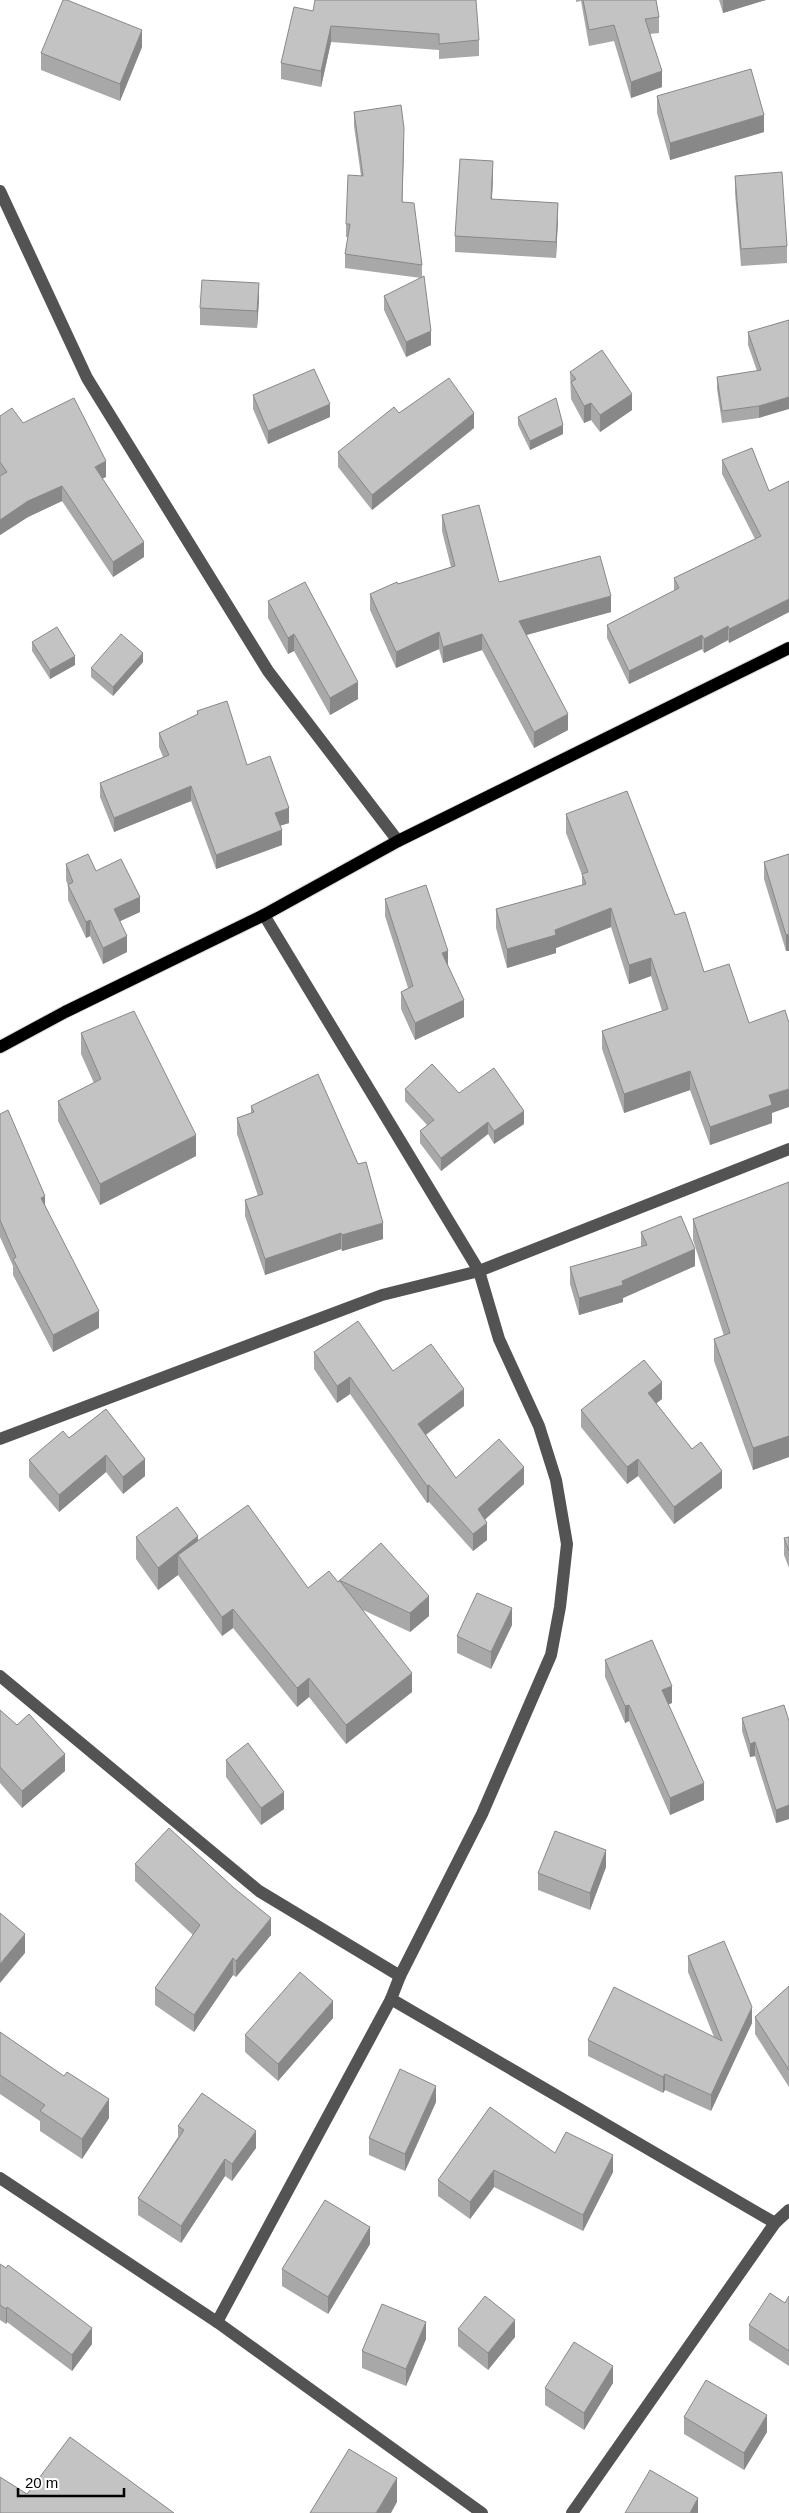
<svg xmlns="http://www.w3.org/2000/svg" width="789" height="2513" viewBox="0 0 789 2513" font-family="Arial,sans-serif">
<rect width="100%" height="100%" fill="#fff"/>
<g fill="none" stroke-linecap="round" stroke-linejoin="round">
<defs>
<polyline id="major" points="0,1047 65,1012 264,915 398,841 789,648"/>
</defs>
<use href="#major" stroke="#dbdbdb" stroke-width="14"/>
<g stroke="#535353" stroke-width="12">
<polyline points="0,191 87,378 268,671 398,841"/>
<polyline points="264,915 479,1271 789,1149"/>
<polyline points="0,1439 382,1295 479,1271 499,1339 539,1426 556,1480 567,1544 560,1607 551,1655 482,1814 400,1976 391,1999 775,2223"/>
<polyline points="0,1676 259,1891 400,1976"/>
<polyline points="0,2178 217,2322 482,2513"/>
<polyline points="217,2322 391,1999"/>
<polyline points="572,2513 775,2223 789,2210"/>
</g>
<use href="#major" stroke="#000" stroke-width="12"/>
</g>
<g fill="#a8a8a8">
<polygon points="576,0 656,0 659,17 659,33 650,34 662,87 631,98 614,41 589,46 581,1 576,2"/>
<polygon points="719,0 766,0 723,13"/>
<polygon points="313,11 479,40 479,56 439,59 439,50 331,42 321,87 281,79 281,63"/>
<polygon points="142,47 120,101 41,70 41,53"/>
<polygon points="657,96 764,132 670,160 657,113"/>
<polygon points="354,112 404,141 402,202 422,265 422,277 431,345 406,357 384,310 384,296 421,278 345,268 345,254 348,237 346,237 346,224 361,176 354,126"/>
<polygon points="493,176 492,199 558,219 556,258 455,252 455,236"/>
<polygon points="735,176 787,246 787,263 741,266 735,193"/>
<polygon points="259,300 257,328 200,325 200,308"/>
<polygon points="789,320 759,418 722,423 717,389 717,377 757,371 748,345 748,332"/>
<polygon points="570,372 632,410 600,432 591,420 584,423 571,399"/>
<polygon points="253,395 330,417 268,444 253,409"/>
<polygon points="399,413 474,428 372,510 338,467 338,452"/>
<polygon points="0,416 23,423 106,477 102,478 144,557 113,577 62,501 28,517 0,535"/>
<polygon points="518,417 563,434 530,450 518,425"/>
<polygon points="722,460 769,491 789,481 789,612 729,643 728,640 704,653 702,649 629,684 607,638 607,625 674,591 674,578 755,539 722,474"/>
<polygon points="442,515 499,582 611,612 526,635 568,730 534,748 482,650 443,663 439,649 396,668 370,610 370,594 451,567 442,531"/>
<polygon points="268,601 358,699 330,715 294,651 288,654 268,618"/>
<polygon points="32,642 75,665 50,679 32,651"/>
<polygon points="143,662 113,696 91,677 91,668"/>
<polygon points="197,711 247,765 289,823 280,826 282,845 216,869 191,801 114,832 100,797 100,783 163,757 159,747 159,733 197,715"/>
<polygon points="566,814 675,915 704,972 772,1113 772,1123 710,1145 690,1090 624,1113 602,1049 602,1031 662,1011 651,976 629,984 611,927 556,948 556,953 507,968 496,928 496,909 582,885 582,875 566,833"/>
<polygon points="789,854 786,951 764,879 764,862"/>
<polygon points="66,864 96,871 140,912 120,921 127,952 103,964 90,936 86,938 68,900 68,886 66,880"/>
<polygon points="385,899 448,965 464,1017 415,1040 401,1009 401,992 408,988 385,916"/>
<polygon points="81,1033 196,1156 100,1205 58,1121 58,1101 94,1083 81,1054"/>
<polygon points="405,1089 459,1093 524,1124 494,1144 488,1134 441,1171 420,1143 420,1131 427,1125 405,1101"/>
<polygon points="251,1106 383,1239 342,1251 341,1249 265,1275 245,1216 245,1200 258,1196 237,1134 237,1118 251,1113"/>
<polygon points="0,1114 45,1205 99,1328 53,1352 13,1275 13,1266 0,1237"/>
<polygon points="789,1182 789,1457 753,1470 714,1361 714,1339 724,1336 693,1240 693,1219"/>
<polygon points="641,1232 695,1266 623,1298 623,1302 579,1315 570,1284 570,1267 641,1247"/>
<polygon points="314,1352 393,1371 464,1406 426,1435 456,1478 524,1484 485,1519 487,1540 473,1551 429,1502 427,1503 350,1394 337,1403 314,1369"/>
<polygon points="662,1399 656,1403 722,1488 674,1524 638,1476 627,1484 581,1427 581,1410"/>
<polygon points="106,1409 145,1476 123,1494 106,1472 59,1512 29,1477 29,1460 69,1438"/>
<polygon points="136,1537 198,1541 308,1588 338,1582 381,1543 429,1616 410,1632 363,1610 412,1692 346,1744 309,1697 297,1707 233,1628 222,1636 178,1575 158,1590 136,1559"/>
<polygon points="789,1537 789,1568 784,1555 784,1538"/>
<polygon points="512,1625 491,1669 457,1653 457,1636"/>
<polygon points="605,1660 672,1703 668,1704 704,1800 670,1815 629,1721 625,1723 605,1677"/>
<polygon points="0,1710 65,1771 22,1808 0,1783"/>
<polygon points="742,1718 789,1721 789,1819 776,1823 755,1756 750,1757 742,1731"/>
<polygon points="226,1760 284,1809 261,1825 226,1777"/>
<polygon points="135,1864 271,1935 236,1977 233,1975 194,2032 155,2005 155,1988 193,1935 135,1881"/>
<polygon points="606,1867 590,1910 538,1890 538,1873"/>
<polygon points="688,1956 752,2023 711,2111 665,2090 663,2093 588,2056 588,2040 714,2037 688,1972"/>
<polygon points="789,1986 789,2087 755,2034 755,2017"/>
<polygon points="333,2018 278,2081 245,2052 245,2035"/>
<polygon points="0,2032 109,2118 82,2159 40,2131 40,2121 0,2094"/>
<polygon points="436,2102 405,2171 369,2155 369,2138"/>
<polygon points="178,2126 256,2148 232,2181 225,2176 181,2243 138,2215 138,2198 178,2137"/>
<polygon points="555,2153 613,2172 583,2231 494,2187 470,2219 438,2196 438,2180"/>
<polygon points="370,2244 328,2314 282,2286 282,2269"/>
<polygon points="0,2264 92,2344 72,2371 7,2322 6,2324 0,2320"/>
<polygon points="789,2296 789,2366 749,2340 749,2325 785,2303"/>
<polygon points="458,2329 515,2337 488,2370 458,2346"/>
<polygon points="426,2339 406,2386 362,2368 362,2351"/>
<polygon points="613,2383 584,2430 545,2405 545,2388"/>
<polygon points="684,2417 767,2432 744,2470 684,2434"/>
</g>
<g fill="#888">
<polygon points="723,0 766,0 723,13"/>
<polygon points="331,26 331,42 321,87 321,71"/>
<polygon points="142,30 142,47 120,101 120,84"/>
<polygon points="662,71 662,87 631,98 631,82"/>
<polygon points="764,115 764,132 670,160 670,143"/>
<polygon points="404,128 404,141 402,216 402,202"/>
<polygon points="493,161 493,176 491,215 491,199"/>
<polygon points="558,203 558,219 556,258 556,242"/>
<polygon points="259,283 259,300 257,328 257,311"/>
<polygon points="431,331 431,345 406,357 406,342"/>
<polygon points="632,394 632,410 600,432 600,415"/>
<polygon points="789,397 789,409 759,418 759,406"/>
<polygon points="591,403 591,420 584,423 584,406"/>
<polygon points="330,404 330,417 268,444 268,431"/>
<polygon points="474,413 474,428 372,510 372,495"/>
<polygon points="563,425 563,434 530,450 530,441"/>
<polygon points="106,461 106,477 95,482 95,467"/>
<polygon points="62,486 62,501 28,517 0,535 0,520 28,501"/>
<polygon points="144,542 144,557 113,577 113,562"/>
<polygon points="611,596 611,612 519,637 519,621"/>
<polygon points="789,599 789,612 729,643 729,629"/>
<polygon points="728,626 728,640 704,653 704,639"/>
<polygon points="439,632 439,649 396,668 396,652"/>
<polygon points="294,634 294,651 288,654 288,638"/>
<polygon points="482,634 482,650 443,663 443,647"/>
<polygon points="702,635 702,649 629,684 629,671"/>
<polygon points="143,653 143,662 113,696 113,687"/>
<polygon points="75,656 75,665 50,679 50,670"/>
<polygon points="358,682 358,699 330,715 330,698"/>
<polygon points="568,714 568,730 534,748 534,732"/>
<polygon points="191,786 191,801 114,832 114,818"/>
<polygon points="289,808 289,823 275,827 275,813"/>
<polygon points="282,830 282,845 216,869 216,855"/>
<polygon points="140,897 140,912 114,924 114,909"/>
<polygon points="611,908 611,927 556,948 556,953 507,968 507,949"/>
<polygon points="90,920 90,936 86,938 86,922"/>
<polygon points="789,934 789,951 786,951 786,935"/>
<polygon points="127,936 127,952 103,964 103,948"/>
<polygon points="448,951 448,968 442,953"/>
<polygon points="651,958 651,976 629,984 629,965"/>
<polygon points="464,1000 464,1017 415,1040 415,1023"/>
<polygon points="690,1071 690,1090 624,1113 624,1094"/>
<polygon points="789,1089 789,1107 772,1113 772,1123 710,1145 710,1127 769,1095"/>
<polygon points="524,1111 524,1124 494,1144 494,1131"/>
<polygon points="488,1122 488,1134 441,1171 441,1158"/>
<polygon points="196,1135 196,1156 100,1205 100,1184"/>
<polygon points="45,1196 45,1213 41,1198"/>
<polygon points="383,1223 383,1239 342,1251 342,1235"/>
<polygon points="341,1233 341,1249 265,1275 265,1259"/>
<polygon points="695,1249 695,1266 623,1298 623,1302 579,1315 579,1298 622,1281"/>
<polygon points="99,1311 99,1328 53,1352 53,1335"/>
<polygon points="350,1377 350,1394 337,1403 337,1386"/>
<polygon points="662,1382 662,1399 648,1410 648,1393"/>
<polygon points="464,1389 464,1406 418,1440 418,1424"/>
<polygon points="789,1436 789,1457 753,1470 753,1448"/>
<polygon points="106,1455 106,1472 59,1512 59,1495"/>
<polygon points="145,1459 145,1476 123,1494 123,1477"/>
<polygon points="638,1459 638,1476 627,1484 627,1467"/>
<polygon points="524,1467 524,1484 478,1526 478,1509"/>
<polygon points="722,1471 722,1488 674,1524 674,1507"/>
<polygon points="429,1485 429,1502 427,1503 427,1486"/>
<polygon points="487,1523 487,1540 473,1551 473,1534"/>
<polygon points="198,1536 198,1559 178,1555 178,1575 158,1590 158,1568"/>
<polygon points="429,1596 429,1616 410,1632 410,1613"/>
<polygon points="512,1608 512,1625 491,1669 491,1652"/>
<polygon points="233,1609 233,1628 222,1636 222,1617"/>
<polygon points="412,1673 412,1692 346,1744 346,1725"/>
<polygon points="309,1678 309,1697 297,1707 297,1688"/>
<polygon points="672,1686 672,1703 662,1707 662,1690"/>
<polygon points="629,1705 629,1721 625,1723 625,1706"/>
<polygon points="755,1742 755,1756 750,1757 750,1744"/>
<polygon points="65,1754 65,1771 22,1808 22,1791"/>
<polygon points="704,1783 704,1800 670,1815 670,1798"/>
<polygon points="284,1792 284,1809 261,1825 261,1808"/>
<polygon points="789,1805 789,1819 776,1823 776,1810"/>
<polygon points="606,1850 606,1867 590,1910 590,1893"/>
<polygon points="271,1918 271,1935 236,1977 236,1961"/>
<polygon points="25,1934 25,1953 0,1983 0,1964"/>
<polygon points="233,1958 233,1975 194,2032 194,2015"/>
<polygon points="333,2001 333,2018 278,2081 278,2064"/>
<polygon points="752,2007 752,2023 711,2111 711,2095"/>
<polygon points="665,2074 665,2090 663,2093 663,2077"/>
<polygon points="436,2086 436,2102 405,2171 405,2154"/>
<polygon points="109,2099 109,2118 82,2159 82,2139"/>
<polygon points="256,2131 256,2148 232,2181 232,2164"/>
<polygon points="613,2155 613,2172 583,2231 583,2215"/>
<polygon points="225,2159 225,2176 181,2243 181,2226"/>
<polygon points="494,2170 494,2187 470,2219 470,2202"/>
<polygon points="370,2227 370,2244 328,2314 328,2297"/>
<polygon points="7,2307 7,2322 6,2324 6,2309"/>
<polygon points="515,2320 515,2337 488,2370 488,2353"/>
<polygon points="426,2322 426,2339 406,2386 406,2369"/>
<polygon points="92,2328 92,2344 72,2371 72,2355"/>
<polygon points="613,2366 613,2383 584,2430 584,2413"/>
<polygon points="767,2415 767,2432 744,2470 744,2453"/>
<polygon points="397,2478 397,2502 391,2513 376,2513"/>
<polygon points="698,2498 698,2513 690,2513"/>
</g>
<g fill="#c3c3c3" stroke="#888">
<polygon points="63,0 67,0 142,30 120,84 41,53"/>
<polygon points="315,0 476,0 479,40 439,44 439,34 331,26 321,71 281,63 294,7 313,11"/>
<polygon points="583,0 656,0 659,17 645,19 662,71 631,82 614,25 589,30"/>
<polygon points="751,69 764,115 670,143 657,96"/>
<polygon points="401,105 404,128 402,202 414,203 422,265 345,254 350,224 346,224 348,175 363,176 354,112"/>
<polygon points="460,159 493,161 491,199 558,203 556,242 455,236"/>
<polygon points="782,172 787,246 741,249 735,176"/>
<polygon points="424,276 431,331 406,342 384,296"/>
<polygon points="202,280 259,283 257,311 200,308"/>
<polygon points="789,320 789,397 759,406 722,411 717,377 761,370 748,332"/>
<polygon points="602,350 632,394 600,415 591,403 584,406 571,382 576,379 570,372"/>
<polygon points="314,369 330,404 268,431 253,395"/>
<polygon points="449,378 474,413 372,495 338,452 394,407 399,413"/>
<polygon points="74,398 106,461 95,467 144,542 113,562 62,486 28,501 0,520 0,476 7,472 0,462 0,416 12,408 23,423"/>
<polygon points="556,398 563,425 530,441 518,417"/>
<polygon points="752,448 769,491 789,481 789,599 729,629 728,626 704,639 702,635 629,671 607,625 679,588 674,578 761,536 722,460"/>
<polygon points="479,505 499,582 600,556 611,596 519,621 568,714 534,732 482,634 443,647 439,632 396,652 370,594 397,582 398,584 455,566 442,515"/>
<polygon points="305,582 358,682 330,698 294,634 288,638 268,601"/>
<polygon points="57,627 75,656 50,670 32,642"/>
<polygon points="121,634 143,653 113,687 91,668"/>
<polygon points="227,701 247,765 270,756 289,808 275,813 282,830 216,855 191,786 114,818 100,783 169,755 159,733 198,714 197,711"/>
<polygon points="627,791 675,915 685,912 704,972 729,964 749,1023 785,1010 789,1023 789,1089 769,1095 772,1105 710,1127 690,1071 624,1094 602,1031 668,1009 651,958 629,965 611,908 555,930 556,935 507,949 496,909 586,884 582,874 588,872 566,814"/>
<polygon points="88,854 96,871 121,859 140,897 114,909 127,936 103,948 90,920 86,922 68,885 73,882 66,864"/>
<polygon points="789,854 789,934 786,935 764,862"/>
<polygon points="426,885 448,951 442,953 464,1000 415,1023 401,992 413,986 385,899"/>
<polygon points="134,1011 196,1135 100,1184 58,1101 101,1079 81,1033"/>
<polygon points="432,1064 459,1093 494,1068 524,1111 494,1131 488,1122 441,1158 420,1131 434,1120 405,1089"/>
<polygon points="318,1074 358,1164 366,1162 383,1223 342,1235 341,1233 265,1259 245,1200 263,1194 237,1118 254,1112 251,1106"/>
<polygon points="8,1110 45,1196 41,1198 99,1311 53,1335 13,1259 16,1257 0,1220 0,1114"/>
<polygon points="789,1182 789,1436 753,1448 714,1339 730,1333 693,1219"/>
<polygon points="681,1216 695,1249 622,1281 623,1285 579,1298 570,1267 647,1245 641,1232"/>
<polygon points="358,1321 393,1371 431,1344 464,1389 418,1424 456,1478 499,1439 524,1467 478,1509 487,1523 473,1534 429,1485 427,1486 350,1377 337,1386 314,1352"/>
<polygon points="644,1360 662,1382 648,1393 692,1449 701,1442 722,1471 674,1507 638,1459 627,1467 581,1410"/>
<polygon points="106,1409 145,1459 123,1477 106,1455 59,1495 29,1460 63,1431 69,1438"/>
<polygon points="248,1505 308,1588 329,1571 338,1582 381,1543 429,1596 410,1613 339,1580 412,1673 346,1725 309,1678 297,1688 233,1609 222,1617 178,1555"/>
<polygon points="177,1507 198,1536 158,1568 136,1537"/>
<polygon points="789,1537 789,1551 784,1538"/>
<polygon points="477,1593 512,1608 491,1652 457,1636"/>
<polygon points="652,1640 672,1686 662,1690 704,1783 670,1798 629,1705 625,1706 605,1660"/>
<polygon points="784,1705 789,1721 789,1805 776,1810 755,1742 750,1744 742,1718"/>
<polygon points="0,1710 17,1725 29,1714 65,1754 22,1791 0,1767"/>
<polygon points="248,1743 284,1792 261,1808 226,1760"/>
<polygon points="169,1828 234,1888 271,1918 236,1961 233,1958 194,2015 155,1988 200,1925 135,1864"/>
<polygon points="555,1831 606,1850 590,1893 538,1873"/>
<polygon points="0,1913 25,1934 0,1964"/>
<polygon points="724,1941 752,2007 711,2095 665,2074 663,2077 588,2040 614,1987 722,2041 688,1956"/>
<polygon points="300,1972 333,2001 278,2064 245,2035"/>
<polygon points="789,1986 789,2070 755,2017"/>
<polygon points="0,2032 64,2076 67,2072 109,2099 82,2139 40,2111 45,2105 0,2075"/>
<polygon points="400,2069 436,2086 405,2154 369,2138"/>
<polygon points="202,2093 256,2131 232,2164 225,2159 181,2226 138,2198 184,2130 178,2126"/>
<polygon points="490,2107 555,2153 566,2132 613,2155 583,2215 494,2170 470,2202 438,2180"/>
<polygon points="325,2200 370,2227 328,2297 282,2269"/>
<polygon points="0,2264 6,2268 8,2265 92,2328 72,2355 7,2307 6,2309 0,2305"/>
<polygon points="770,2293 785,2303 789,2296 789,2351 749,2325"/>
<polygon points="485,2296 515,2320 488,2353 458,2329"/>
<polygon points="382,2304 426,2322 406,2369 362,2351"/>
<polygon points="574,2342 613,2366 584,2413 545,2388"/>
<polygon points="706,2380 767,2415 744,2453 684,2417"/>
<polygon points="70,2437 174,2513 0,2513 0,2477 27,2494"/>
<polygon points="349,2449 397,2478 376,2513 310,2513"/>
<polygon points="650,2470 698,2498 690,2513 625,2513"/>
</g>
<path d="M18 2488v8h106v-8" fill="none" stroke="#000000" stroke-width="2.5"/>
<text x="25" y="2488" font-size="15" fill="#000000" stroke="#ffffff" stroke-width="4" paint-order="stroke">20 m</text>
</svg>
